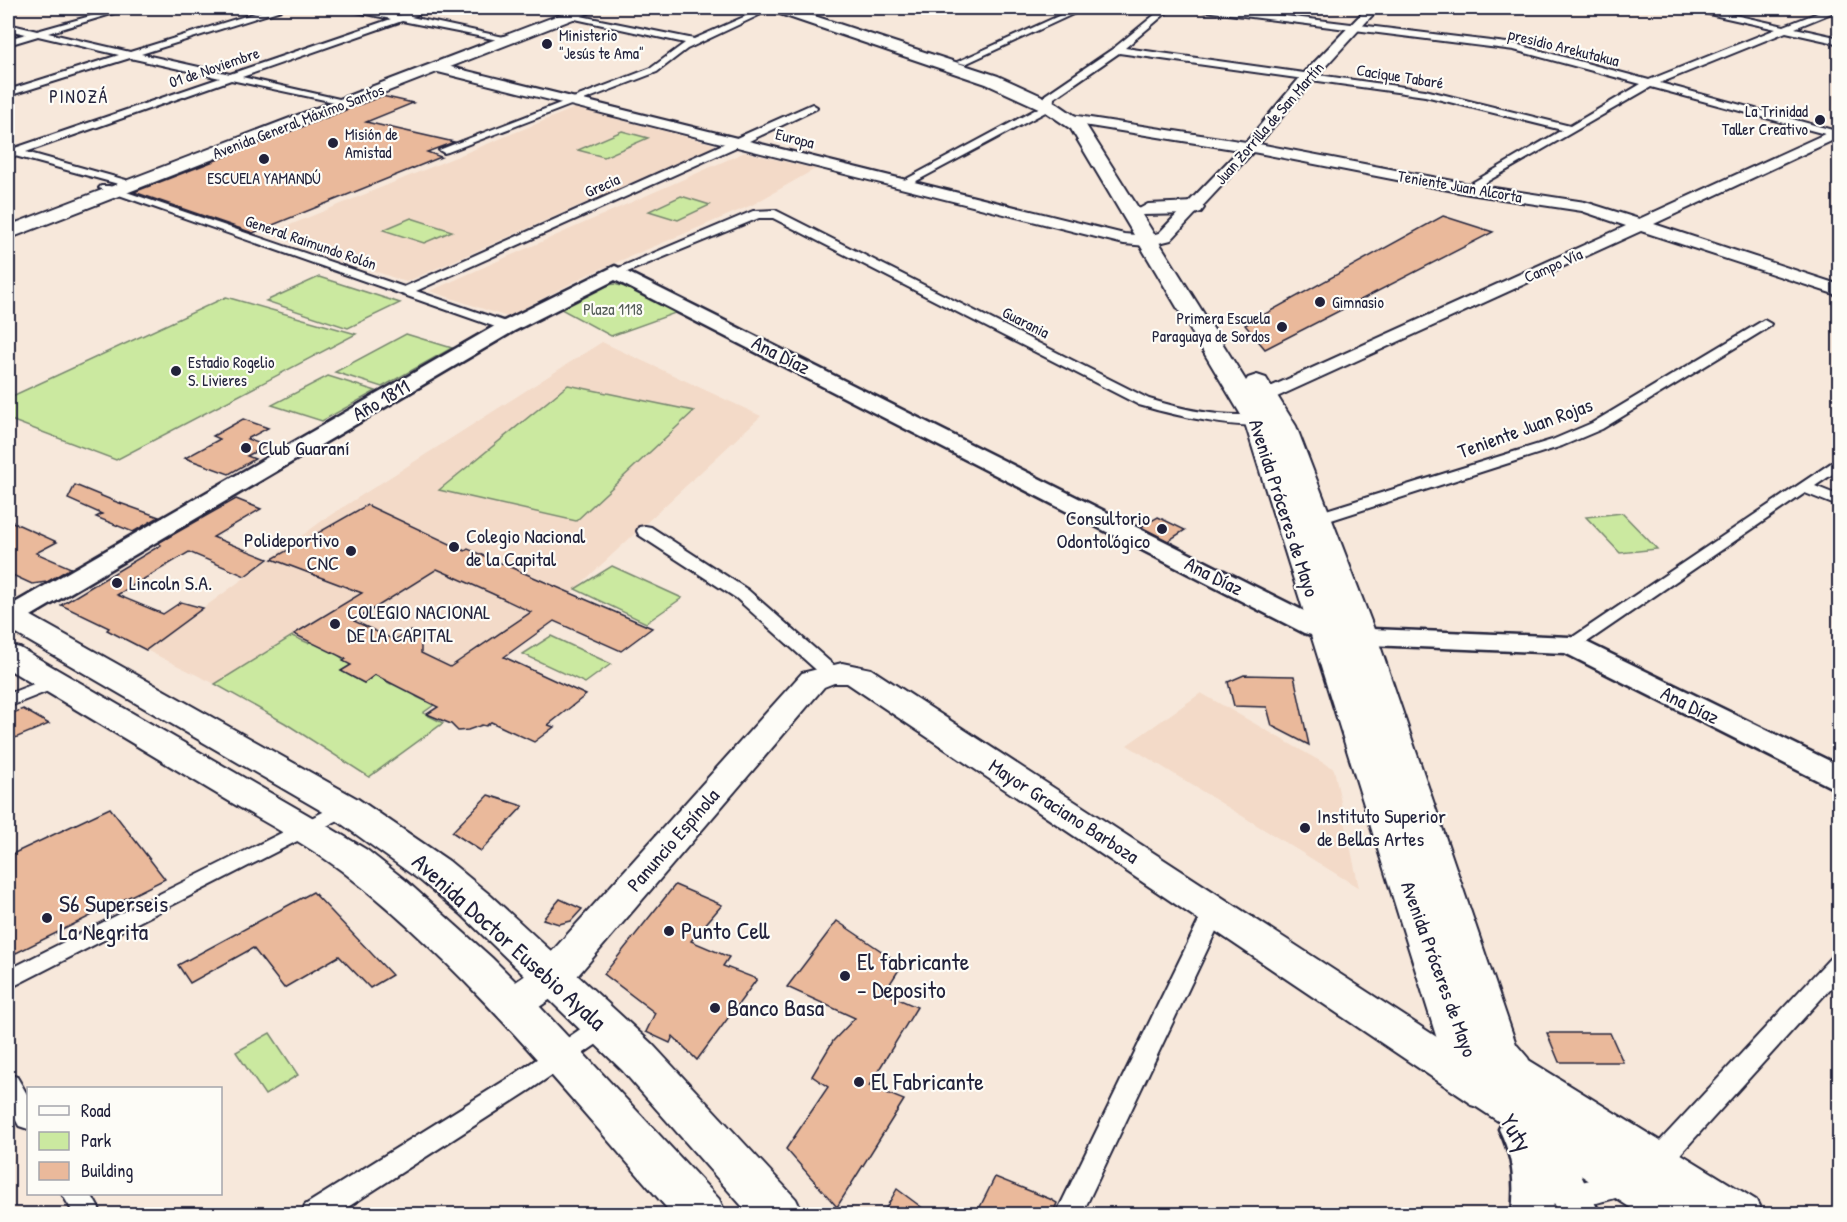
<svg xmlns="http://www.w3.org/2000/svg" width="1847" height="1222" viewBox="0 0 1847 1222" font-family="'Patrick Hand',sans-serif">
<rect width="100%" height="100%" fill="#f7e8db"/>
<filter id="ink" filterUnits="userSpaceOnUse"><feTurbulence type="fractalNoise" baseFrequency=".0167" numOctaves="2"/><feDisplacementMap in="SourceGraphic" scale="12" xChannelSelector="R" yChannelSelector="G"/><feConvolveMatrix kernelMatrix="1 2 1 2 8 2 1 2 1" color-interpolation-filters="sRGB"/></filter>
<g filter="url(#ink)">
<g fill="#f3dac8">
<polygon points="575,108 714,144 714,146 406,282 268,234"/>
<polygon points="745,152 815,169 752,205 589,274 507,317 430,291"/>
<polygon points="602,342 761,416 571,593 531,620 546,627 434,705 348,763 285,723 215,684 146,650 326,518"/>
<polygon points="1201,693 1334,769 1359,888 1127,745"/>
</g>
<g fill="#cbe9a0" stroke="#76866e" stroke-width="1.5">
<polygon points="622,131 648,138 604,157 578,150"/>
<polygon points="681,196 710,205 678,220 649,211"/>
<polygon points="411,218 452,231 424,243 383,230"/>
<polygon points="319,277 400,303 348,328 266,301"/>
<polygon points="614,284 633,289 678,312 611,336 561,309 595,288"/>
<polygon points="226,297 356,334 116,460 8,419 8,398"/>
<polygon points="406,334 452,348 382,387 335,372"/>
<polygon points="328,376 376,391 322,421 272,405"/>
<polygon points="568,385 694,411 576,521 439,490"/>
<polygon points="1622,513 1657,549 1620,553 1586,517"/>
<polygon points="612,566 682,598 646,623 575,589"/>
<polygon points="292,636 308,643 316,638 351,665 341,671 364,683 375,675 391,684 398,679 417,697 434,705 423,713 443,723 369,777 285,723 215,684"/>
<polygon points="551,636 611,664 585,683 523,654"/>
<polygon points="270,1033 298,1075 265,1095 236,1052"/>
</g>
<g fill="#eab99b" stroke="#22223b" stroke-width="1.5" fill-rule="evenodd">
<polygon points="382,96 413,103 366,122 454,142 427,152 441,157 253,233 134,192"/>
<polygon points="1443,216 1493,232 1265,349 1245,325"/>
<polygon points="243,419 268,428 247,439 266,446 247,456 255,459 229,474 185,458 220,439 213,436"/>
<polygon points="75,485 114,501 159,517 133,532 96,517 102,514 68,499"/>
<polygon points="236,499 261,509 213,537 268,559 245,576 189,552 117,595 163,614 181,602 203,608 146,650 107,630 109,628 61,605 161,545 158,543"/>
<path d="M367 505 465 551 468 549 652 628 621 651 554 621 504 657 586 695 548 725 554 727 534 742 491 722 486 726 482 725 468 730 458 731 451 724 427 714 438 707 375 675 364 683 341 671 351 665 343 661 346 659 294 634 362 593 272 559ZM437 569 493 594 531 612 450 667 421 653V634L411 631 394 640 354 621Z"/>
<polygon points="1158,517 1185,530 1168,541 1141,527"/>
<polygon points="8,520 57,542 36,553 71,568 47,582 32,584 8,573"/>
<polygon points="1244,675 1294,676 1309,745 1272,726 1267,707 1234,706 1228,682"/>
<polygon points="23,709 49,724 8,741 8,715"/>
<polygon points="488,795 523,806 481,851 452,832"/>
<polygon points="110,808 165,879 8,957 8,856"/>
<polygon points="675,885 722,905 691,941 729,957 723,966 757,979 697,1060 673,1036 670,1043 646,1032 655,1013 604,974"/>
<polygon points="313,892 392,975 370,988 339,956 284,988 253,948 190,983 178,965"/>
<polygon points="560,899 582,909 571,921 559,924 543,919"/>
<polygon points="837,921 902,965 884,993 917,1007 869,1086 904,1100 837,1207 786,1149 828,1087 812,1076 833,1041 855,1018 787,987"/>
<polygon points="1547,1033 1610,1033 1623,1062 1559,1062"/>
<polygon points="995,1177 1050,1199 1057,1203 1052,1215 976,1215"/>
<polygon points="897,1189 932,1215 882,1215"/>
</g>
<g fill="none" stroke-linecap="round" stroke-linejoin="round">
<defs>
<g id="minor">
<path d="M119 8H131L48 33 130 52 271 8H282L281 10 141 54 230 74 391 19 347 10 346 8C362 8 389 17 402 15 414 13 422 8 434 8L411 17 513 39 508 42 402 21 242 77 348 101V105L231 80 26 152 126 180V184L122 185 15 156 8 158 9 150 220 78 130 58 8 96V90L119 55 38 36 8 45V39L26 34 8 30V24L37 31Z"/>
<polygon points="764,8 774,8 687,49 657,72 448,152 444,153 439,150 651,68 685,43 566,17 566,13 694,39"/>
<polygon points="1076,8 1086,8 965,64 957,62"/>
<polygon points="1163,8 1172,8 1125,48 1425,90 1570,126 1641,84 1514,50 1204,11 1200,8 1221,8 1515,44 1649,80 1776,29 1691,10 1690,8 1703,8 1784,26 1830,8 1840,8 1839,10 1795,28 1840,38 1840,44 1786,32 1660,83 1840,132 1840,138 1651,87 1469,192 1465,191 1465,187 1562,130 1425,96 1119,53 1054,98 1053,108 909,185 905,186 899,183 1044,105 1045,95 1114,48"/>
<polygon points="812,104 817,107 816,109 743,144 416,291 512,324 514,327 512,330 507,331 99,188 101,186 109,186 404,287"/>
<path d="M775 210 1149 399C1178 408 1208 415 1239 415 1250 416 1268 411 1276 419 1259 437 1162 412 1139 405L773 218H759L620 275 615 276 609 272 753 211Z"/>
<polygon points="1764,320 1771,324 1769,327 1602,429 1562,446 1322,523 1310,523 1308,519 1310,515 1552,440 1592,423"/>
<polygon points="1840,457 1840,469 1815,486 1840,496 1840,507 1805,493 1577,649 1563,649 1561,645"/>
<polygon points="645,526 651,527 748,590 837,668 839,672 837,676 823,676 736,598 639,535 637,531 639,527"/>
<polygon points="54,676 61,678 64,682 61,686 8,707 8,694"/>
<polygon points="345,801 352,803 356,808 352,813 8,989 8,970"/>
<polygon points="1215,902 1223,904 1226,910 1082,1214 1056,1214 1204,910 1207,904"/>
<polygon points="1840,953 1840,978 1664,1172 1655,1176 1646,1172 1642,1164 1646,1156 1832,956"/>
<polygon points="604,1016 613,1019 616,1026 613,1033 530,1090 337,1214 302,1214 305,1205 512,1076 595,1019"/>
<polygon points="8,1074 17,1077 28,1096 28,1129 19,1126 8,1106"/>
<path d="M1624 1172 1633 1176 1637 1184 1633 1192C1615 1199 1574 1211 1556 1204L1552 1196 1556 1188Z"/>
<polygon points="62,1194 91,1194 102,1214 74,1214"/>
</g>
<polygon id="tertiary" points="1367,8 1379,8 1313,80 1259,144 1469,184 1585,202 1639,219 1840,127 1840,137 1654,224 1840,285 1840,296 1641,231 1266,402 1259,400 1256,396 1259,392 1626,226 1582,211 1469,194 1253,152 1171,240 1147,246 1124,244 430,70 429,67 435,63 1124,234 1147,236 1159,233 1239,150 1071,123 1066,122 1064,119 1066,116 1071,115 1246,142 1303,74"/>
<g id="secondary">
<polygon points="615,266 1324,621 1347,628 1570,637 1580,639 1840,766 1840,789 1829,786 1565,653 1345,644 1304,633 615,280 514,331 19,623 8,625 8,607 500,323"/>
<path d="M1536 1108 1550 1112 1600 1214H1560L1554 1203 1552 1214H1512C1515 1182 1514 1159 1499 1129L1505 1117Z"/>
</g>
<g id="primary">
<polygon points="577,8 596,8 594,11 8,239 8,226"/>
<polygon points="842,663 871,669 1492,1073 1497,1059 1512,1054 1527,1059 1756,1200 1763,1214 1702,1214 1699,1212 1700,1214 1640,1214 1472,1104 847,683 834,683 824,687 567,988 526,1016 512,1021 498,1016 492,1005 498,994 539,966 802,673"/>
</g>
<g id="trunk">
<polygon points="768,8 790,8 998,76 1055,102 1084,122 1139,209 1148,204 1194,202 1201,204 1204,208 1201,212 1194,214 1142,215 1246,381 1248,378 1257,375 1266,378 1296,426 1377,637 1516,1044 1528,1058 1534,1071 1528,1084 1512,1089 1507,1087 1509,1092 1503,1105 1487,1110 1471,1105 1437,1039 1244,420 1071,129 1043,110 986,84 771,11"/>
<polygon points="8,607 19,609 358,799 449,861 490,895 652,1044 796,1199 803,1214 749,1214 622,1070 462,915 421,881 332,817 8,629"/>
<path d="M8 645 20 648 317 820 367 850 405 880 492 958 527 993 719 1199 726 1214H672C568 1096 467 968 342 871 305 843 262 821 222 797 150 754 79 711 8 669Z"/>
</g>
</defs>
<use href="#minor" stroke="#22223b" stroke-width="4"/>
<use href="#tertiary" stroke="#22223b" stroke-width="4"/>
<use href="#secondary" stroke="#22223b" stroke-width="5"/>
<use href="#primary" stroke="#22223b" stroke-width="4"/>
<use href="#trunk" stroke="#22223b" stroke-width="4"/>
<use href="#minor" fill="#fdfcf7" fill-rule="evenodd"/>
<use href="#tertiary" fill="#fdfcf7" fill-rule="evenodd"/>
<use href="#secondary" fill="#fdfcf7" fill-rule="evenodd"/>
<use href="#primary" fill="#fdfcf7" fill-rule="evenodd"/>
<use href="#trunk" fill="#fdfcf7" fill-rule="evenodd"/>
</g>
</g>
<g fill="#22223b" stroke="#fdfcf7" stroke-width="2">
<circle cx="547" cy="44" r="6"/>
<circle cx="1820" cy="120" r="6"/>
<circle cx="333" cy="143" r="6"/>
<circle cx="264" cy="159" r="6"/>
<circle cx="1320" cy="302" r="6"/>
<circle cx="1282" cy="327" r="6"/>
<circle cx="176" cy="371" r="6"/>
<circle cx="246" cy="448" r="6"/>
<circle cx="1162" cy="529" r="6"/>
<circle cx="454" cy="547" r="6"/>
<circle cx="351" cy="551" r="6"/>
<circle cx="117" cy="583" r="6"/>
<circle cx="335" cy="624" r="6"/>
<circle cx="1305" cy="828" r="6"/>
<circle cx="47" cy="918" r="6"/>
<circle cx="669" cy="931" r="6"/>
<circle cx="845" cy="976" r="6"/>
<circle cx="715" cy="1008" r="6"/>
<circle cx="859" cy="1082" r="6"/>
</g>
<g text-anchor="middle" stroke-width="4.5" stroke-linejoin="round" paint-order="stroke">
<g font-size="16" fill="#22223b" stroke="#fdfcf7" text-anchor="start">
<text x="559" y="41">Ministerio<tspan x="559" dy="18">"Jesús te Ama"</tspan></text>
<text x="1808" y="117" text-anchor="end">La Trinidad<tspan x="1808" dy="18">Taller Creativo</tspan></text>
<text x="345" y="140">Misión de<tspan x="345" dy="18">Amistad</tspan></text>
<text x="264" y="184" text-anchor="middle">ESCUELA YAMANDÚ</text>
<text x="1332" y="308">Gimnasio</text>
<text x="1270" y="324" text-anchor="end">Primera Escuela<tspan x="1270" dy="18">Paraguaya de Sordos</tspan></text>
<text x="188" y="368">Estadio Rogelio<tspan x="188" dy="18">S. Livieres</tspan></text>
</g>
<g font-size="16" fill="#22223b" stroke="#fdfcf7">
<text transform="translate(1564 47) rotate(14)" y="6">presidio Arekutakua</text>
<text transform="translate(214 67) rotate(-19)" y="6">01 de Noviembre</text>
<text transform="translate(1400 76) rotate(9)" y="6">Cacique Tabaré</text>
<text transform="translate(298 121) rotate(-21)" y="6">Avenida General Máximo Santos</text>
<text transform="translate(1269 123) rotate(-49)" y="6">Juan Zorrilla de San Martín</text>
<text transform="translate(795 138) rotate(14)" y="6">Europa</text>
<text transform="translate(602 185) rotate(-24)" y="6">Grecia</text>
<text transform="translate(1460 186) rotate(10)" y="6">Teniente Juan Alcorta</text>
<text transform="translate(311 242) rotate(19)" y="6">General Raimundo Rolón</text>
<text transform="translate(1553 265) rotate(-24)" y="6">Campo Vía</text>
<text transform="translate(1026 322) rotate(27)" y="6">Guarania</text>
</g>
<g font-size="16" fill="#555e59" stroke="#fdfcf7">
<text x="613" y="315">Plaza 1118</text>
</g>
<g font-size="18" letter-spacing="1.5" fill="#22223b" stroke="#fdfcf7">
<text x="79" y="103">PINOZÁ</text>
</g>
<g font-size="20" fill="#22223b" stroke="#fdfcf7">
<text transform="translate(781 355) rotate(27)" y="7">Ana Díaz</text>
<text transform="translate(381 400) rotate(-30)" y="7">Año 1811</text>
<text transform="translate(1525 428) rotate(-20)" y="7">Teniente Juan Rojas</text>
<text transform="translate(1284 508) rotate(72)" y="7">Avenida Próceres de Mayo</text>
<text transform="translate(1214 576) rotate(27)" y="7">Ana Díaz</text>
<text transform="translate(1690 705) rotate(26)" y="7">Ana Díaz</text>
<text transform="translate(1064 811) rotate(33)" y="7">Mayor Graciano Barboza</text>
<text transform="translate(673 840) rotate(-49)" y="7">Panuncio Espínola</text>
<text transform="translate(1439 969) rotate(70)" y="7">Avenida Próceres de Mayo</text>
</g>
<g font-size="20" fill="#22223b" stroke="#fdfcf7" text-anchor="start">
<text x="258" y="455">Club Guaraní</text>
<text x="1150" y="525" text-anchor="end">Consultorio<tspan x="1150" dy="23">Odontológico</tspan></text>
<text x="466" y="543">Colegio Nacional<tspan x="466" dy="23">de la Capital</tspan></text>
<text x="339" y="547" text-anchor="end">Polideportivo<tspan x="339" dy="23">CNC</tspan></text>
<text x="129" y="590">Lincoln S.A.</text>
<text x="347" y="619">COLEGIO NACIONAL<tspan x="347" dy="23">DE LA CAPITAL</tspan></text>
<text x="1317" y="823">Instituto Superior<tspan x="1317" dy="23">de Bellas Artes</tspan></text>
</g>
<g font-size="24" fill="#22223b" stroke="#fdfcf7" text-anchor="start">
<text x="59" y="912">S6 Superseis<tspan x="59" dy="28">La Negrita</tspan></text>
<text x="681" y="939">Punto Cell</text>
<text x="857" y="970">El fabricante<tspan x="857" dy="28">- Deposito</tspan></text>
<text x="727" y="1016">Banco Basa</text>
<text x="871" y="1090">El Fabricante</text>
</g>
<g font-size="24" fill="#22223b" stroke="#fdfcf7">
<text transform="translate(509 942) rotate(42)" y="8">Avenida Doctor Eusebio Ayala</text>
<text transform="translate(1516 1133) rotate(59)" y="8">Yuty</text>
</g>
</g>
<rect width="1847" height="1222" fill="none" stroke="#fdfcf7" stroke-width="30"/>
<rect x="15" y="15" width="1817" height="1192" fill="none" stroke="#22223b" stroke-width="2" filter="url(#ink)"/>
<rect x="27" y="1087" width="195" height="108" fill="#fdfcf7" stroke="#a5a5ac" stroke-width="1.5"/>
<rect x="39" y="1106" width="30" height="9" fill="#fdfcf7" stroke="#a5a5ac" stroke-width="1.5"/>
<text x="81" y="1117" font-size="18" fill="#22223b">Road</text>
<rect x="39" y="1132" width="30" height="18" fill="#cbe9a0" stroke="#a5a5ac" stroke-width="1.5"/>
<text x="81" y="1147" font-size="18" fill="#22223b">Park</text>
<rect x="39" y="1162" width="30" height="18" fill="#eab99b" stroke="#a5a5ac" stroke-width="1.5"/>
<text x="81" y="1177" font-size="18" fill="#22223b">Building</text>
</svg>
